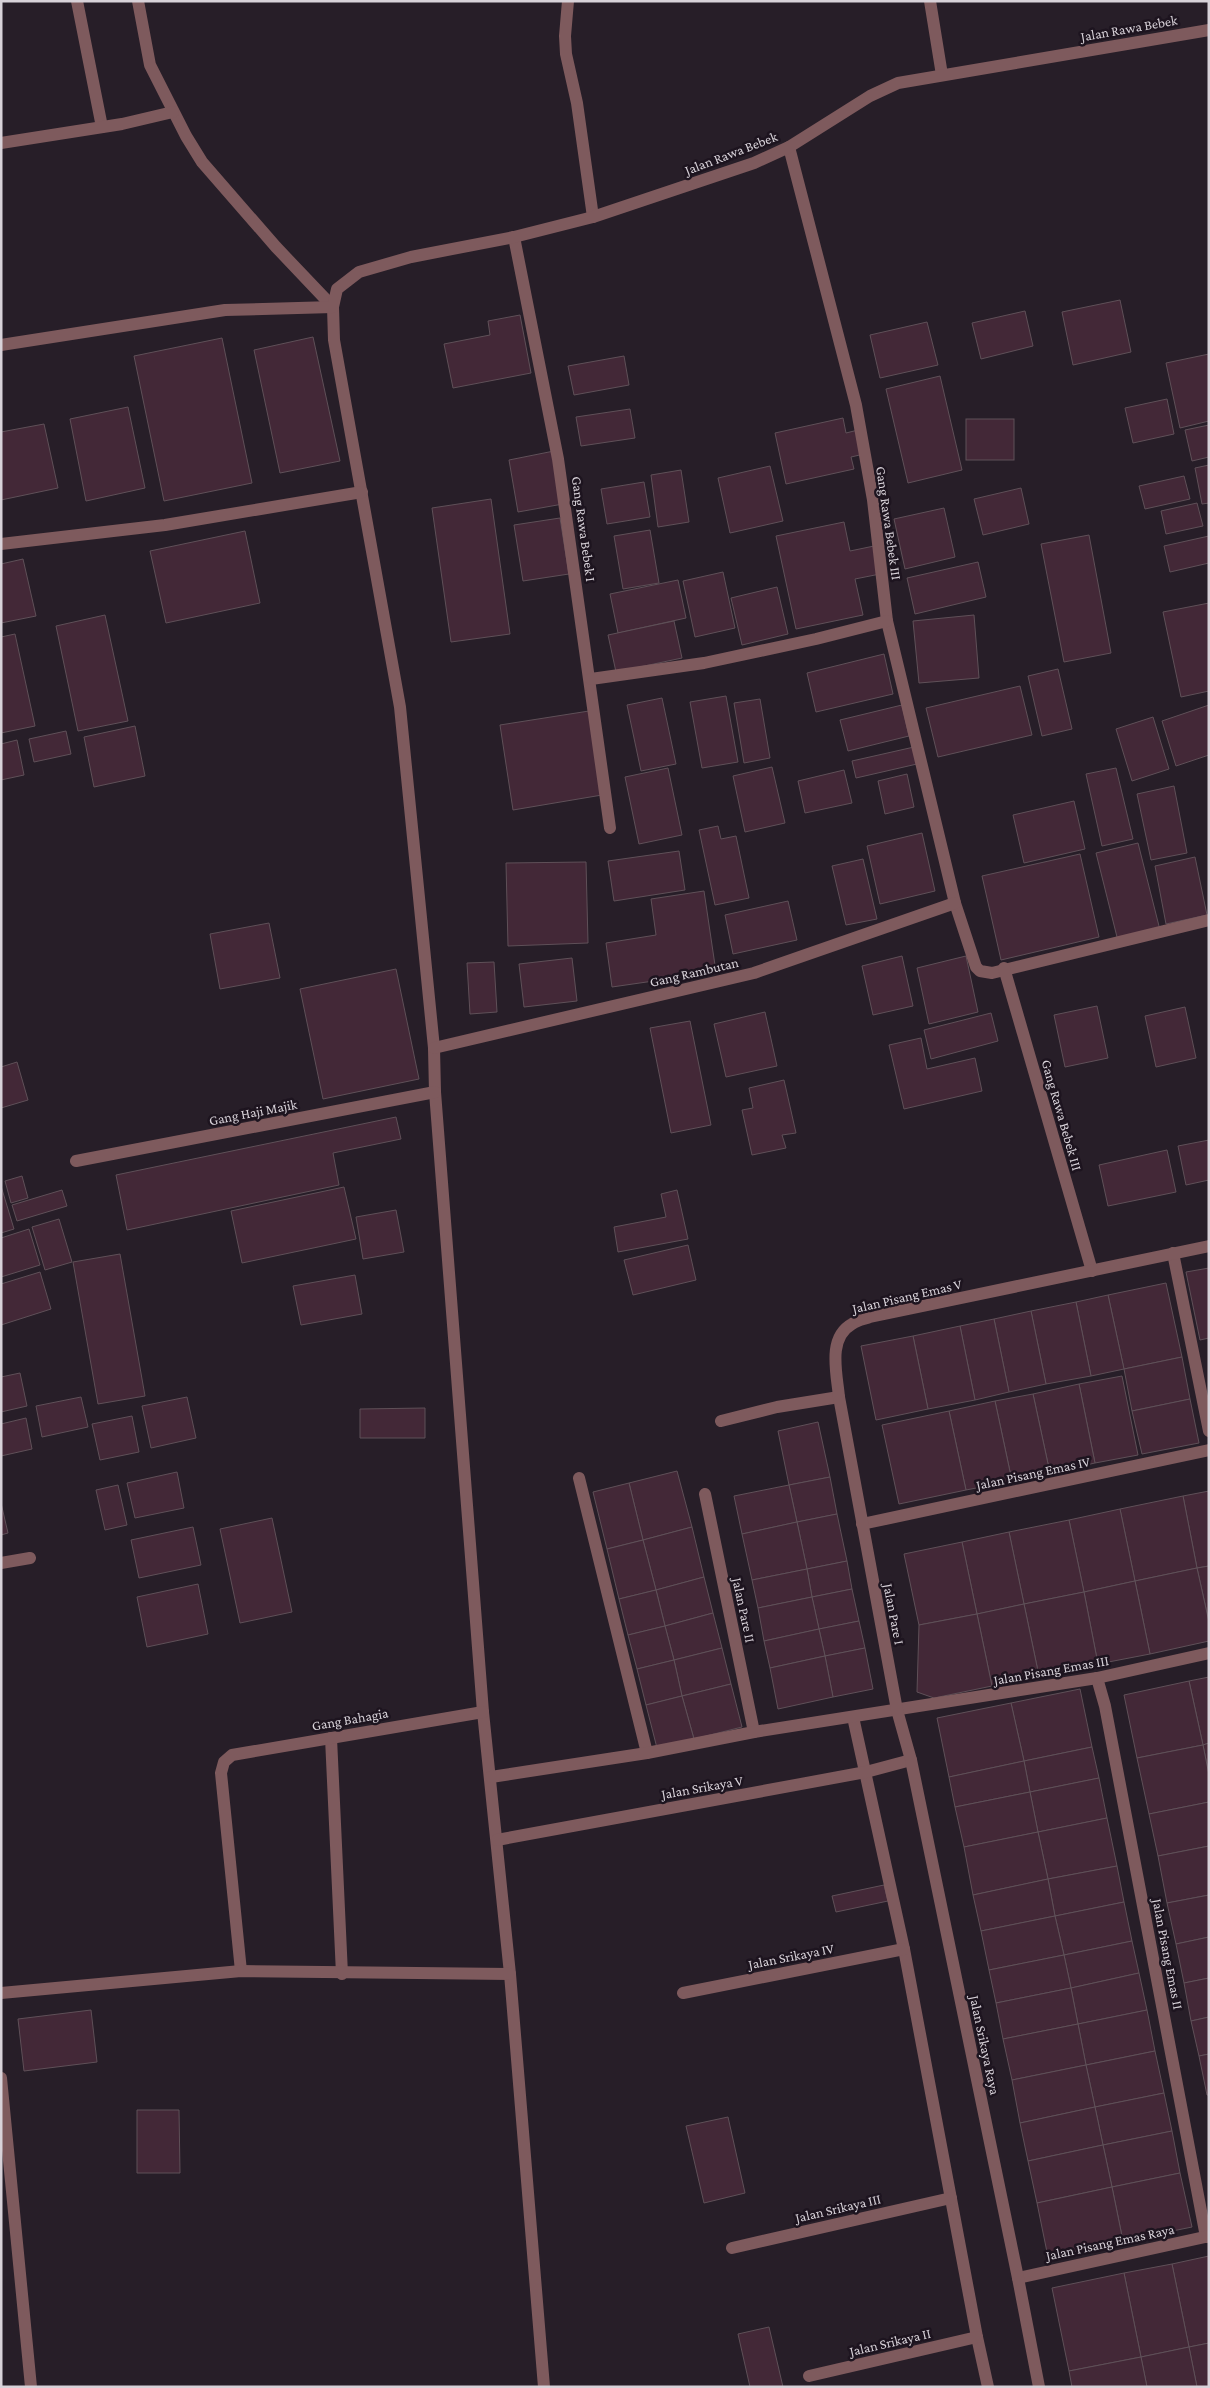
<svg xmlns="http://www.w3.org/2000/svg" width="1210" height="2388" viewBox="0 0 1210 2388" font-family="'Crimson Pro',serif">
<rect width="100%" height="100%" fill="#271e28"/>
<g fill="#432837" stroke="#5f5058">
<polygon points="1120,300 1131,352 1073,365 1062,312"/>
<polygon points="1025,311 1033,346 981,359 972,323"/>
<polygon points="520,315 531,373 453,388 444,344 490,335 488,321"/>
<polygon points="927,322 938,365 880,378 870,335"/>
<polygon points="313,337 340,461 280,473 254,350"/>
<polygon points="222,338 252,483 164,501 134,356"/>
<polygon points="1209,354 1209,421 1180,428 1166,363"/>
<polygon points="624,356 629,385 574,395 568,366"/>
<polygon points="940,376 962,470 908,483 886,389"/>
<polygon points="1167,399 1174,434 1133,443 1125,408"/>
<polygon points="128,407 145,488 86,501 70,419"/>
<polygon points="630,409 635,438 581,446 576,417"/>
<polygon points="843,418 846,433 858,430 864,454 851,457 854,469 786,484 775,433"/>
<rect x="966" y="419" width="48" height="41"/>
<polygon points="44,424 58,488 1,500 1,432"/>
<polygon points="1209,425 1209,457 1192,461 1185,430"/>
<polygon points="554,451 563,504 518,512 509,460"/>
<polygon points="1209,465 1209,503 1202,504 1195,468"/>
<polygon points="770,466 783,521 730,533 718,478"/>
<polygon points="681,470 689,522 658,527 651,475"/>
<polygon points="1184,476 1190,499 1145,509 1139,486"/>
<polygon points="644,482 650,517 607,524 601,489"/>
<polygon points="1021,488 1029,524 983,535 974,499"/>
<polygon points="491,499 510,634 451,642 432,508"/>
<polygon points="1197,503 1203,526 1166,534 1161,511"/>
<polygon points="944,508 955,557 905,569 894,519"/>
<polygon points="560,518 569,574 523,581 514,525"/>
<polygon points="844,522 850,551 874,546 880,574 855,579 863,615 796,629 776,536"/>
<polygon points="650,530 659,583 623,589 614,536"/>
<polygon points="245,531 260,603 166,623 150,551"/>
<polygon points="1089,535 1111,653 1064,662 1041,544"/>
<polygon points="1209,536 1209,563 1170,572 1164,546"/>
<polygon points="23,559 36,616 1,623 1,564"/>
<polygon points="978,562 986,597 915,614 907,578"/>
<polygon points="723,572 735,628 695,637 683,581"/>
<polygon points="678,580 686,618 618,633 610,594"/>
<polygon points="777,587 788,634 742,645 731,598"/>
<polygon points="1209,603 1209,691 1181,697 1163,612"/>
<polygon points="105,615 128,721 78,731 56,626"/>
<polygon points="974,615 979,678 919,683 913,621"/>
<polygon points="674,621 682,658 616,672 608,635"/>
<polygon points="15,634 35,726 1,733 1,637"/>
<polygon points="884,654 893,694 816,712 807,673"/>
<polygon points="1058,669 1072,729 1042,736 1028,676"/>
<polygon points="1020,686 1032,735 938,757 926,708"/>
<polygon points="726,696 738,762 702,768 690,702"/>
<polygon points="662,698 676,764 641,771 627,705"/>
<polygon points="760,699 770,758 744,763 734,703"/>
<polygon points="902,705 909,736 848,751 840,720"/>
<polygon points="1209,705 1209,755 1176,766 1162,721"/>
<polygon points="589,711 602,795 513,810 500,725"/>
<polygon points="1153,717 1169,769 1132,781 1116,729"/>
<polygon points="135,726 145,776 94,787 84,737"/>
<polygon points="66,731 71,754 34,762 29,739"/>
<polygon points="17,740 24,775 1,780 1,744"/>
<polygon points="914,747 917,764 856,778 852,761"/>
<polygon points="772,767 785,823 745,832 733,776"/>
<polygon points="668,768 682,835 639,844 625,777"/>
<polygon points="1116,768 1133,839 1102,846 1086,774"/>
<polygon points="844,770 852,803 805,813 798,781"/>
<polygon points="907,774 914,807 885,814 878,781"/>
<polygon points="1174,786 1187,853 1151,860 1137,794"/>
<polygon points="1074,801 1085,849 1024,863 1013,815"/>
<polygon points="718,826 721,839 736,836 749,898 715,905 699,830"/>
<polygon points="922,833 935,891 880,904 867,846"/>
<polygon points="1138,843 1160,930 1118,941 1096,853"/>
<polygon points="679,851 685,890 614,901 608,861"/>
<polygon points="1080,854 1099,937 1001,960 982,876"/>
<polygon points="1195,857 1207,915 1166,924 1155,866"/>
<polygon points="863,859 877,919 846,925 832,866"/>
<polygon points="586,862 588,943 508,946 506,863"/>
<polygon points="704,891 716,972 612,987 606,943 656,935 651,899"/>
<polygon points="788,901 797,940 733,954 725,915"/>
<polygon points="269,923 280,978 220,989 210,934"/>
<polygon points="902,956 913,1006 873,1015 862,966"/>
<polygon points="966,956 978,1012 929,1024 917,968"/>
<polygon points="572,958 577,1001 524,1007 519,964"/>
<polygon points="494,962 497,1012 470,1014 467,963"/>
<polygon points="396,969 419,1079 323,1099 300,989"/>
<polygon points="1097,1006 1108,1058 1065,1067 1054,1015"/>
<polygon points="1185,1007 1196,1058 1156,1067 1145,1016"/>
<polygon points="765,1012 777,1066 726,1077 714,1024"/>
<polygon points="991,1013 998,1041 931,1059 924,1030"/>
<polygon points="690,1021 711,1125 671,1133 650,1028"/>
<polygon points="921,1038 927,1069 975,1058 982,1091 904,1109 889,1045"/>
<polygon points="17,1062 28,1100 1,1108 1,1067"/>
<polygon points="784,1080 796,1133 782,1135 786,1148 752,1155 742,1110 753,1108 749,1088"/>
<polygon points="396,1117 401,1139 333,1153 339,1185 127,1230 116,1175"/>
<polygon points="1209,1140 1209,1180 1186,1185 1178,1146"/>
<polygon points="1167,1150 1176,1192 1108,1206 1099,1165"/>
<polygon points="22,1176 28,1198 11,1203 5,1181"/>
<polygon points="1,1186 14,1229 1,1233"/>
<polygon points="344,1187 356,1239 242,1263 231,1211"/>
<polygon points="62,1190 67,1206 17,1221 12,1205"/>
<polygon points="677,1190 688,1239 618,1252 614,1227 666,1217 661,1194"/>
<polygon points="396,1210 404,1252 363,1259 356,1217"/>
<polygon points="59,1219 72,1262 45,1270 32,1227"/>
<polygon points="29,1229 40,1265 1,1277 1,1238"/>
<polygon points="688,1245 696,1280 633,1295 624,1260"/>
<polygon points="120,1254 145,1396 98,1404 73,1262"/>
<polygon points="1209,1268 1209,1338 1200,1340 1186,1272"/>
<polygon points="40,1272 51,1309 1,1325 1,1284"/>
<polygon points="355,1275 362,1314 301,1325 293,1286"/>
<polygon points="1166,1283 1182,1357 1124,1369 1108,1295"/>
<polygon points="1108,1295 1124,1369 1091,1376 1076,1302"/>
<polygon points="1076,1302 1091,1376 1046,1384 1031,1311"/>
<polygon points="1031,1311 1046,1384 1009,1392 994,1319"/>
<polygon points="994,1319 1009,1392 975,1400 960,1326"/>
<polygon points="960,1326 975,1400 928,1409 913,1336"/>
<polygon points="913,1336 928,1409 876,1420 861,1346"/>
<polygon points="1182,1357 1190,1399 1132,1411 1124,1369"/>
<polygon points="20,1373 27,1406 1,1412 1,1377"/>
<polygon points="1122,1376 1138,1455 1095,1463 1079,1384"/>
<polygon points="1079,1384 1095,1463 1050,1473 1033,1394"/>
<polygon points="1033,1394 1050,1473 1012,1481 995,1401"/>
<polygon points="81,1397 88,1427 42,1437 36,1406"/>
<polygon points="187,1397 196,1438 151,1448 142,1406"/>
<polygon points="1190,1399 1199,1443 1142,1454 1132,1411"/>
<polygon points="995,1401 1012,1481 966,1490 949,1411"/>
<polygon points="425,1408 425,1438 360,1438 360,1409"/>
<polygon points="949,1411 966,1490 899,1504 882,1425"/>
<polygon points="132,1416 139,1452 100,1460 92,1424"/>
<polygon points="26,1418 32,1449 1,1456 1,1424"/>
<polygon points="818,1422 830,1477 789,1485 778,1431"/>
<polygon points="677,1471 692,1527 643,1540 629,1483"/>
<polygon points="177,1472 184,1508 135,1518 127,1483"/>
<polygon points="830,1477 837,1514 797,1522 789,1485"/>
<polygon points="629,1483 643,1540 607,1549 593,1492"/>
<polygon points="118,1485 127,1525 105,1530 96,1490"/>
<polygon points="789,1485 797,1522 742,1534 734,1496"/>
<polygon points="1209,1491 1209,1566 1197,1568 1183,1496"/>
<polygon points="1183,1496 1197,1568 1135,1581 1120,1509"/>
<polygon points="1,1503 8,1533 1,1535"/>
<polygon points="1120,1509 1135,1581 1084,1592 1069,1520"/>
<polygon points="837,1514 847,1561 807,1569 797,1522"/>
<polygon points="272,1518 292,1612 240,1623 220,1529"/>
<polygon points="1069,1520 1084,1592 1024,1604 1009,1532"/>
<polygon points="797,1522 807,1569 752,1580 742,1534"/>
<polygon points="193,1527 201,1565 139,1578 131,1540"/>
<polygon points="692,1527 704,1577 656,1590 643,1540"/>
<polygon points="1009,1532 1024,1604 977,1614 962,1542"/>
<polygon points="643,1540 656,1590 619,1599 607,1549"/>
<polygon points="962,1542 977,1614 919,1625 904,1554"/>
<polygon points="847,1561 852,1589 812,1597 807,1569"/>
<polygon points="1209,1566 1209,1622 1197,1568"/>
<polygon points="1197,1568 1209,1622 1209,1641 1150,1654 1135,1581"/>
<polygon points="807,1569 812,1597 758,1608 752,1580"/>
<polygon points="704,1577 713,1613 665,1626 656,1590"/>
<polygon points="1135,1581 1150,1654 1098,1664 1084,1592"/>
<polygon points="198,1584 208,1634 147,1647 137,1597"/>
<polygon points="852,1589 859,1621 819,1629 812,1597"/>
<polygon points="656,1590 665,1626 628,1635 619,1599"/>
<polygon points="1084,1592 1098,1664 1039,1676 1024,1604"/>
<polygon points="812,1597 819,1629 764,1641 758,1608"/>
<polygon points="1024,1604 1039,1676 992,1686 977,1614"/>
<polygon points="713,1613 722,1648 674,1660 665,1626"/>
<polygon points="977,1614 992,1686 934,1698 917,1692 919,1625"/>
<polygon points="859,1621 865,1648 825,1656 819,1629"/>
<polygon points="665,1626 674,1660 637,1669 628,1635"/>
<polygon points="819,1629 825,1656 770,1668 764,1641"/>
<polygon points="722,1648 731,1684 682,1696 674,1660"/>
<polygon points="865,1648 873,1689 833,1697 825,1656"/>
<polygon points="825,1656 833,1697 778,1709 770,1668"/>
<polygon points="674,1660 682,1696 646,1705 637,1669"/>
<polygon points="1209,1677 1209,1743 1203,1745 1189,1681"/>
<polygon points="1189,1681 1203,1745 1137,1758 1124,1695"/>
<polygon points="731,1684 742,1727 694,1739 682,1696"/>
<polygon points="1080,1689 1092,1747 1024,1761 1011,1703"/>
<polygon points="682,1696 694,1739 657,1748 646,1705"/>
<polygon points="1011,1703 1024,1761 949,1777 937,1718"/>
<polygon points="1209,1743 1209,1775 1203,1745"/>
<polygon points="1203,1745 1209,1775 1209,1802 1149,1814 1137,1758"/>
<polygon points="1092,1747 1099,1778 1030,1792 1024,1761"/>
<polygon points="1024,1761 1030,1792 955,1807 949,1777"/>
<polygon points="1099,1778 1107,1818 1038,1832 1030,1792"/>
<polygon points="1030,1792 1038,1832 964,1847 955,1807"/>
<polygon points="1209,1802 1209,1846 1158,1856 1149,1814"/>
<polygon points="1107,1818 1117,1866 1048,1879 1038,1832"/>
<polygon points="1038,1832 1048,1879 973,1895 964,1847"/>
<polygon points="1209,1846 1209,1895 1167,1903 1158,1856"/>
<polygon points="1117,1866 1124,1902 1055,1916 1048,1879"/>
<polygon points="1048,1879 1055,1916 981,1931 973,1895"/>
<polygon points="884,1885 888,1901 836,1912 832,1896"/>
<polygon points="1209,1895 1209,1937 1176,1944 1167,1903"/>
<polygon points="1124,1902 1132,1941 1064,1955 1055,1916"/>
<polygon points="1055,1916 1064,1955 989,1970 981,1931"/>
<polygon points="1209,1937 1209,1978 1184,1983 1176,1944"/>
<polygon points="1132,1941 1139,1973 1071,1988 1064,1955"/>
<polygon points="1064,1955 1071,1988 996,2003 989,1970"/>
<polygon points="1139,1973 1147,2010 1078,2024 1071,1988"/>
<polygon points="1209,1978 1209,2017 1191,2021 1184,1983"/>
<polygon points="1071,1988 1078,2024 1003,2039 996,2003"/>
<polygon points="91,2010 97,2062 24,2071 18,2019"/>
<polygon points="1147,2010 1155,2051 1086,2065 1078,2024"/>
<polygon points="1209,2017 1209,2054 1199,2056 1191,2021"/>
<polygon points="1078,2024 1086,2065 1012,2080 1003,2039"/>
<polygon points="1155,2051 1164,2093 1095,2107 1086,2065"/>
<polygon points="1209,2054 1209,2095 1207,2095 1199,2056"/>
<polygon points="1086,2065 1095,2107 1020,2123 1012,2080"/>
<polygon points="1164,2093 1172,2131 1103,2145 1095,2107"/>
<polygon points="1095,2107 1103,2145 1028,2161 1020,2123"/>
<polygon points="137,2110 179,2110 180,2173 137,2173"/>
<polygon points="728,2117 745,2193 704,2203 686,2126"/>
<polygon points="1172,2131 1180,2173 1112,2187 1103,2145"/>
<polygon points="1103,2145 1112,2187 1037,2203 1028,2161"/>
<polygon points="1180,2173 1192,2227 1123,2241 1112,2187"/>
<polygon points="1112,2187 1123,2241 1048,2257 1037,2203"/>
<polygon points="1209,2256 1209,2343 1189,2347 1172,2264"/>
<polygon points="1172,2264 1189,2347 1141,2357 1124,2273"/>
<polygon points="1124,2273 1141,2357 1069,2371 1052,2288"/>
<polygon points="769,2327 783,2387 750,2387 738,2334"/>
<polygon points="1209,2343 1209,2387 1197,2387 1189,2347"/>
<polygon points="1189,2347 1197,2387 1147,2387 1141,2357"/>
<polygon points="1141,2357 1147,2387 1072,2387 1069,2371"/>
</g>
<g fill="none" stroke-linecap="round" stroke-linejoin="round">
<g stroke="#7e5a5d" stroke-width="12">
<polyline points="77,1 102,127"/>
<polyline points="138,1 150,65 186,136 202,162 276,247 333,307 334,340 400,707 434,1048 435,1092 483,1712 510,1974 544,2387"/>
<polyline points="568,1 565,36 566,54 577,103 593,217"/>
<polyline points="930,1 942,75"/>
<polyline points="1,143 122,124 173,112"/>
<polyline points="789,147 856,405 873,500 887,621 955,903 976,967 980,971 992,973 1209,920"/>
<polyline points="514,237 558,459 610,828"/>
<polyline points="1,345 225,310 333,307 337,289 359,272 411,257 514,237 593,217 754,163 789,147 870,96 898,83 1209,30"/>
<polyline points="1,544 165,525 362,492"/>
<polyline points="591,679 704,663 816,639 887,621"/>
<polyline points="1004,968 1092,1271"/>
<polyline points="434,1048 754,973 955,903"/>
<polyline points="76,1161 435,1092"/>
<polyline points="1173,1253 1209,1431"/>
<polyline points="721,1421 777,1407 839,1397"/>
<polyline points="579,1478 647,1753"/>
<polyline points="705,1494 754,1732"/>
<polyline points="862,1524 1209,1450"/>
<polyline points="1,1563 30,1558"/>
<polyline points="1097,1678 1105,1706 1206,2237"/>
<polyline points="853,1717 904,1949 977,2337 988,2387"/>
<polyline points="331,1738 342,1974"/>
<polyline points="491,1777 647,1753 754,1732 1097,1678 1209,1653"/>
<polyline points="497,1840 866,1772 911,1760"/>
<polyline points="241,1971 221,1773 224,1762 232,1755 483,1712"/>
<polyline points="1,1993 241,1971 510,1974"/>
<polyline points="683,1993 904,1949"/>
<polyline points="1,2078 31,2387"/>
<polyline points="732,2248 951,2198"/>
<polyline points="1018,2278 1209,2236"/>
<polyline points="809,2376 977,2337"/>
<path d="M1039 2387 1018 2278 911 1760 897 1710 839 1397C837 1374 827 1338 852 1324 857 1320 865 1319 870 1317L1209 1246"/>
</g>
</g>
<g text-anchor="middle" stroke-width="5" stroke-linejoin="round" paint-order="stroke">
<g font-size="14" fill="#d8d2d9" stroke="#1d141f">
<text transform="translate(1129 28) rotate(-10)" y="5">Jalan Rawa Bebek</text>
<text transform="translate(731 153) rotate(-21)" y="5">Jalan Rawa Bebek</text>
<text transform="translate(889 523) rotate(82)" y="5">Gang Rawa Bebek III</text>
<text transform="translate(584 529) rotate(82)" y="5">Gang Rawa Bebek I</text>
<text transform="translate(694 972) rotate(-13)" y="5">Gang Rambutan</text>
<text transform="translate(253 1112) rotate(-11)" y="5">Gang Haji Majik</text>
<text transform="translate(1062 1115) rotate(74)" y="5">Gang Rawa Bebek III</text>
<text transform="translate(907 1296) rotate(-13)" y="5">Jalan Pisang Emas V</text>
<text transform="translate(1033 1473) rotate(-12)" y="5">Jalan Pisang Emas IV</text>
<text transform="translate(744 1610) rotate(78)" y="5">Jalan Pare II</text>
<text transform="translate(894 1614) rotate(79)" y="5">Jalan Pare I</text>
<text transform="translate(1051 1670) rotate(-10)" y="5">Jalan Pisang Emas III</text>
<text transform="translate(350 1719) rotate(-10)" y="5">Gang Bahagia</text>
<text transform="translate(702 1787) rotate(-10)" y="5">Jalan Srikaya V</text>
<text transform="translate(1168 1954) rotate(79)" y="5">Jalan Pisang Emas II</text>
<text transform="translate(791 1956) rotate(-11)" y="5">Jalan Srikaya IV</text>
<text transform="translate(985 2045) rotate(78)" y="5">Jalan Srikaya Raya</text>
<text transform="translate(838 2208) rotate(-13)" y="5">Jalan Srikaya III</text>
<text transform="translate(1110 2242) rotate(-12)" y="5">Jalan Pisang Emas Raya</text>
<text transform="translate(890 2342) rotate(-13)" y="5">Jalan Srikaya II</text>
</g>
</g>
<rect width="1210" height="2388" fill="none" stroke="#d8d2d9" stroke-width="5"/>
</svg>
